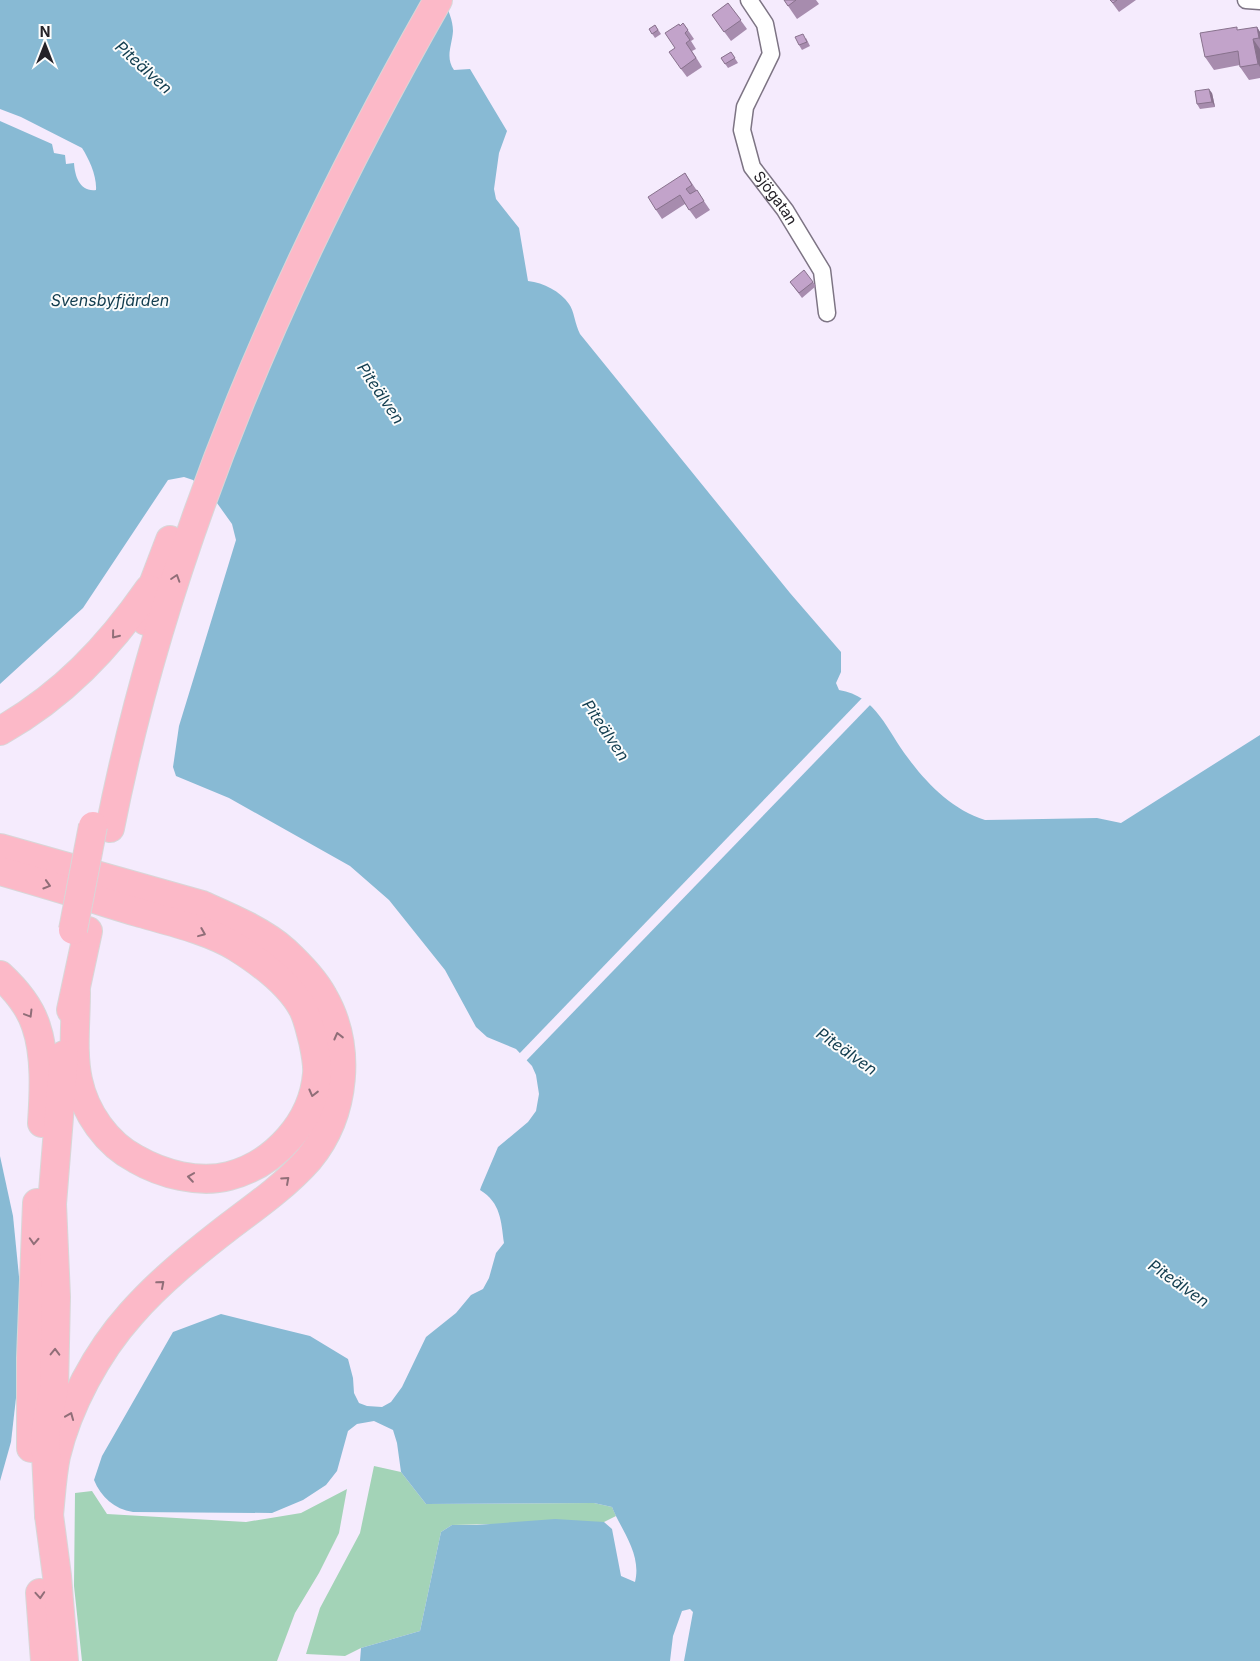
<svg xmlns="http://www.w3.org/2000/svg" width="1260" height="1661" viewBox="0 0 1260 1661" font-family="Inter,sans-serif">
<rect width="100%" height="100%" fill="#f5ebfd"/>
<g fill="#a3d3b7">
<polygon points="374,1466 401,1472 426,1504 594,1503 612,1507 616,1516 604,1522 452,1525 441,1532 420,1631 361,1648 345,1656 306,1654 320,1608 360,1533"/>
<polygon points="347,1489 339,1533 319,1573 295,1613 277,1661 82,1661 74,1586 75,1493 92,1491 107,1514 246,1522 301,1513"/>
</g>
<g fill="#88bad4">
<path d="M0 0H444C448 10 453 20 453 31 452 46 445 57 454 70L470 69 507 131 499 153 494 189 496 199 519 228 528 281C544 283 560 291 569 304 574 310 575 325 580 334L790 593 841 652V672L836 683 839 690C877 696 887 731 908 758 927 784 953 810 985 820L1097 818 1121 823 1260 735V1661H684L693 1612 690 1609 682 1611 673 1636 670 1661H360L361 1648 420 1631 441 1532 452 1525H477L555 1519 604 1522 612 1529 621 1576 635 1582C642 1554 621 1530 612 1507L594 1503 426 1504 401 1472 397 1443 393 1430 374 1421 357 1424 348 1431 337 1471 326 1485 303 1500 272 1513 133 1512C114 1509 101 1497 94 1480L102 1456 173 1332 221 1314 310 1336 348 1359 353 1378 354 1393 359 1403 367 1406 382 1407 391 1402 402 1387 426 1337 456 1313 471 1295 483 1289 489 1278 496 1253 504 1243C501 1221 501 1203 480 1190L481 1187 498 1147 528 1122 536 1111 539 1094 536 1075 532 1066 516 1049 487 1037 476 1027 445 970 389 900 350 866 229 798 176 776 173 767 179 726 236 540 232 524 217 503 193 480 184 477 168 480 83 608 0 684V121L52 144 54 153 65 155 66 164 74 163C75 177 80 192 96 190 97 176 89 159 82 148L21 117 0 109Z"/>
<polygon points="0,1156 13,1216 24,1327 11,1442 0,1481"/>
</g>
<polygon fill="#f5ebfd" points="864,696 872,703 525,1062 518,1055"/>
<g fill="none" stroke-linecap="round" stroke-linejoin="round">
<defs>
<g id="street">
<path id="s1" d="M749 0 765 24 771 54 745 107 742 130 752 167 785 210 822 271 827 313"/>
<polyline points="1246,0 1260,1"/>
</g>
<g id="highway">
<polyline points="146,621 154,582 170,540"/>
<path d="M0 731C62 696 108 648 149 589"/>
<path d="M110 828C168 535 291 258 438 0"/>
<path d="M0 848 202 905C229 917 263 931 285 951 299 964 314 979 323 996 352 1046 346 1114 309 1159 287 1184 258 1205 231 1225 196 1252 160 1281 131 1314 97 1352 68 1406 56 1456 52 1475 51 1496 49 1515"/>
<path d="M0 871C46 884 91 898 137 912 168 921 208 930 236 947 260 962 289 983 303 1009 308 1019 310 1030 313 1041 315 1051 318 1064 317 1074 313 1122 275 1164 229 1176 199 1184 162 1174 136 1159 107 1144 85 1113 78 1080 72 1052 76 1021 76 992"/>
<path d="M0 975C14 988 30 1007 36 1026 46 1055 44 1093 42 1123"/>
<polyline points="71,1010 88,931"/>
<polyline points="31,1448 31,1358 37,1203"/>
<polyline points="40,1593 45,1661"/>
<polyline points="64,1661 57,1576 49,1515 45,1434 54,1389 56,1297 52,1204 64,1055"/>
</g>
</defs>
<use href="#street" stroke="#7d7484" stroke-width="19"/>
<use href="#highway" stroke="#d8d7d8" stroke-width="30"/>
<use href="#street" stroke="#fff" stroke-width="16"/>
<use href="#highway" stroke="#fcb9c8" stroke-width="28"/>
<defs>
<polyline id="highway-bridge" points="73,930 93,826"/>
</defs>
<use href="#highway-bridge" stroke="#d8d7d8" stroke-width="30" stroke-linecap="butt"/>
<use href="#highway-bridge" stroke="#fcb9c8" stroke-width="28"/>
</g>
<g fill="#a78cae">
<polygon points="784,0 816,0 819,4 797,19"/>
<polygon points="1110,0 1136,0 1119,12"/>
<polygon points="728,3 747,29 731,41 712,15"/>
<polygon points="683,23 694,39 691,41 696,49 692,51 702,67 687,77 681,69 675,48"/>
<polygon points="655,25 661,34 655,38 649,29"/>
<polygon points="1257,27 1260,32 1260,78 1249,80 1240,67 1240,65 1214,70 1205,57 1239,30"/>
<polygon points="806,38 810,46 802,50 799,45"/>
<polygon points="731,52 738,63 728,68 721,58"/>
<polygon points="1212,93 1215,107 1200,109 1197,104"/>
<polygon points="685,173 710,210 696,219 685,204 662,219 656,210"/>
<polygon points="790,282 813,282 816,286 802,298"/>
</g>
<g fill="#88728d">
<polygon points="1257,27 1260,32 1260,40 1259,38"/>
<polygon points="1253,39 1260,49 1260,67 1258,64"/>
<polygon points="1209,89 1212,93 1215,107 1212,102"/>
</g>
<g fill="#c2a3ca" stroke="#88728d">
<polygon points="784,0 796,0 788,6"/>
<polygon points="1110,0 1117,0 1113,3"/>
<polygon points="728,3 741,20 724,32 712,15"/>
<polygon points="683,23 688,30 685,33 690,40 686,43 696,58 681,69 669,52 675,48 665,33 679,24 680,26"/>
<polygon points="655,25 658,30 652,34 649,29"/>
<polygon points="1237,27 1237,30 1257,27 1259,38 1253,39 1258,64 1240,67 1238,51 1205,57 1200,33"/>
<polygon points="803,34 807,42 799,45 795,37"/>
<polygon points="731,52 735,58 725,64 721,58"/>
<polygon points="1209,89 1212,102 1197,104 1195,91"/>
<polygon points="685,173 692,185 686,189 690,194 697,190 704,201 689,210 680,195 656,210 648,197"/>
<polygon points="804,270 813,282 799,293 790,282"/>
</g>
<defs><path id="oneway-chevron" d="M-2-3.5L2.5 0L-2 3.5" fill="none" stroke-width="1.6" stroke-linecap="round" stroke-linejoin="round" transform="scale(1.25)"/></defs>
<g stroke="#906e78">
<use href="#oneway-chevron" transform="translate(176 578) rotate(-72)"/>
<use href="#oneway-chevron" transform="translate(115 635) rotate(129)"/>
<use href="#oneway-chevron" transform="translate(47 885) rotate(17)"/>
<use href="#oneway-chevron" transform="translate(202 933) rotate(22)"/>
<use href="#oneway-chevron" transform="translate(29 1014) rotate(59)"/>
<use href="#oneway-chevron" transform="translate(338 1036) rotate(-104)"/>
<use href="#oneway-chevron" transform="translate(313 1093) rotate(104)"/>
<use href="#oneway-chevron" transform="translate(191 1177) rotate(-172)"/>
<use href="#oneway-chevron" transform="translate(286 1180) rotate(-42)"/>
<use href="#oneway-chevron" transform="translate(34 1241) rotate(93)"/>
<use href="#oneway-chevron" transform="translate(161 1284) rotate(-41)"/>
<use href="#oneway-chevron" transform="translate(55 1352) rotate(-89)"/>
<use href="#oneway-chevron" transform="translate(70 1416) rotate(-68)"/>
<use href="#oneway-chevron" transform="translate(40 1595) rotate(86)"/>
</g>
<g text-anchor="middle" stroke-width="4" stroke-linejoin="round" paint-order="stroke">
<g font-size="15" fill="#252228" stroke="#fcfcfc">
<text dy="5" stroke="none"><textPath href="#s1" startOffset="219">Sjögatan</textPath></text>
</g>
<g font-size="16" font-style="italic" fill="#113c4e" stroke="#fcfcfc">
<text transform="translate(144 67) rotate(42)" y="6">Piteälven</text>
<text x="110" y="306">Svensbyfjärden</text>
<text transform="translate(381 393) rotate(56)" y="6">Piteälven</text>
<text transform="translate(606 730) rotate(56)" y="6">Piteälven</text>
<text transform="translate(847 1051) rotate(35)" y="6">Piteälven</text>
<text transform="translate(1179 1283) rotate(35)" y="6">Piteälven</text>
</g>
</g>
<g transform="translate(45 45)" stroke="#fcfcfc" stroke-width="4" paint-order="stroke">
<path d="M0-4L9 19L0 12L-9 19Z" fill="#252228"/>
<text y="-8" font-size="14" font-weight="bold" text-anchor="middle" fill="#252228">N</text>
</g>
</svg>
